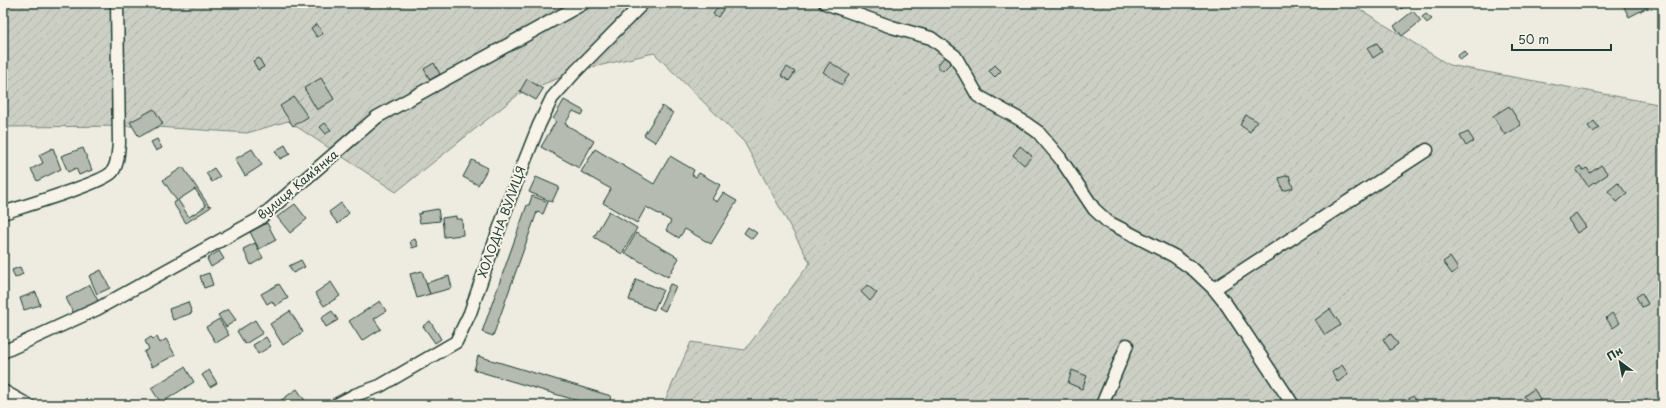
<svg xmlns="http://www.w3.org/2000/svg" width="1666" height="408" viewBox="0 0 1666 408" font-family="'Playpen Sans',sans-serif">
<defs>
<pattern id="garden-furrows" width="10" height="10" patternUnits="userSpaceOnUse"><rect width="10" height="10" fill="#cccfc4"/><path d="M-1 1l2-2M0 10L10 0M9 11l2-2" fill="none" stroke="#afb3a9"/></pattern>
</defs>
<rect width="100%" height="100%" fill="#eeece1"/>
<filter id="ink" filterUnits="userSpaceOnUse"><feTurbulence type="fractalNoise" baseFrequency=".025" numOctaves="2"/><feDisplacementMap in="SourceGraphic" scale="8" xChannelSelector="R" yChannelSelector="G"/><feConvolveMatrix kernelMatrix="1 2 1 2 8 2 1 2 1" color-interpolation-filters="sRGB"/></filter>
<g filter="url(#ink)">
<polygon fill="url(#garden-furrows)" stroke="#76867c" points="3,3 1350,3 1449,65 1663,105 1663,405 663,405 691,342 745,350 810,263 744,142 654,53 576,71 519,94 396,192 288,121 247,133 141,126 3,127"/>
<g fill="#b5bbb0" stroke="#1f3d34" fill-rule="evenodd">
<polygon points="1392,3 1403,3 1405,6 1398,11"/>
<polygon points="1622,3 1656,3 1629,17"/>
<polygon points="719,5 724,8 718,17 713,14"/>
<polygon points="1413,11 1421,21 1402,36 1394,26"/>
<polygon points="1426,14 1432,19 1427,23 1422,17"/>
<polygon points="317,24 323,34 317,37 311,28"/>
<polygon points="1377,43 1382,52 1373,58 1367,48"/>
<polygon points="1464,51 1467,55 1460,60 1457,56"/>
<polygon points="945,56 952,62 943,71 937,66"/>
<polygon points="259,58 264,67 258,70 253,61"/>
<polygon points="830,62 849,75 842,85 823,72"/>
<polygon points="434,63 440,74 430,80 424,69"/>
<polygon points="995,65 1001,71 995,77 989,71"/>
<polygon points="787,67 795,72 789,81 781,75"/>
<polygon points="321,78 334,99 317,110 304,88"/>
<polygon points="527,79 543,89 536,100 520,91"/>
<polygon points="294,97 308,117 293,126 280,106"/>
<polygon points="564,100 584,111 582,115 573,111 565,124 594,141 579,168 541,147 556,121 553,119"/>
<polygon points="662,106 673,113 655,142 644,135"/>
<polygon points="1509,106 1521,125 1505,135 1493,116"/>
<polygon points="154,109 163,124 139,137 130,122"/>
<polygon points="1246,115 1257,121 1250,132 1240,125"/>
<polygon points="1594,121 1599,128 1593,132 1588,126"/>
<polygon points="325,123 331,130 326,134 320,127"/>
<polygon points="1468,132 1474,141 1466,146 1460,136"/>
<polygon points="157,139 162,148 156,151 151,142"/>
<polygon points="285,145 290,154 280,159 275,151"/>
<polygon points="1020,146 1032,156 1024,165 1013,155"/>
<polygon points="53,148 61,169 37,181 31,169 43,163 39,155"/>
<polygon points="83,148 92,170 79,175 76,168 68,172 61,156"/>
<polygon points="252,149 262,165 245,176 235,159"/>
<polygon points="595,149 654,184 670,156 694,170 692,175 696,177 699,173 720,185 712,199 717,202 723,193 737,201 711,244 685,229 679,238 666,230 671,221 646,207 637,223 603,203 611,189 581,172"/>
<polygon points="472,160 488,168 478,185 463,177"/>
<polygon points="1601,165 1608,174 1595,183 1594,182 1588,186 1576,169 1580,166 1583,170 1587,168 1590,173"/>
<path d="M183 167 209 206 210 205 211 207 186 223 173 203 177 201 163 180ZM195 189 206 206 189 217 178 200Z"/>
<polygon points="214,168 220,177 212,182 206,173"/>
<polygon points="1289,175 1293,188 1283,191 1279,178"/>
<polygon points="536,177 559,187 552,202 529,192"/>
<polygon points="1618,183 1627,194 1617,202 1608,191"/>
<polygon points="532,196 548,202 543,214 537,212 493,336 482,332 527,205 529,205"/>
<polygon points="341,203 349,213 338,224 329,212"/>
<polygon points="295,204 307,219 290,233 277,217"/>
<polygon points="438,209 440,221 420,223 418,214 422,213 421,212"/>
<polygon points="609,211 637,228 622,254 594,237"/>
<polygon points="1576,213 1586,227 1577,233 1568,219"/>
<polygon points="456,216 456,219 462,219 463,235 444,237 442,218"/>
<polygon points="267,223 276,240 259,249 250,232"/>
<polygon points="748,227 757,233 752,239 744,233"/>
<polygon points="636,233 679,258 668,277 625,253"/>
<polygon points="415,239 418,246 412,248 410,241"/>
<polygon points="255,243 263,258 251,265 243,249"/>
<polygon points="219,251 224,259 211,267 207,259"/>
<polygon points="1450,257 1458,269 1452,274 1443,262"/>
<polygon points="301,260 305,267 293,273 289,266"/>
<polygon points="20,267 23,274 15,278 12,270"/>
<polygon points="101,270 110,288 97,294 89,276"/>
<polygon points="422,271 430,294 417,298 410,274"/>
<polygon points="209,273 213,285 204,288 200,276"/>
<polygon points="449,276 452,288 430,294 426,283"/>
<polygon points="636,279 663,290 654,310 629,300"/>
<polygon points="331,282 340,296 324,306 315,293"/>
<polygon points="279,284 288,298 275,306 272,301 267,304 261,294"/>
<polygon points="670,284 676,286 665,311 659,308"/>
<polygon points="90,285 98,301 74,314 66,298"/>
<polygon points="867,285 877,293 870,301 861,292"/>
<polygon points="36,292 40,305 24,310 20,298"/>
<polygon points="1642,293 1648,304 1642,307 1636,297"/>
<polygon points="380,301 386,311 374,319 381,329 362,341 349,321"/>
<polygon points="188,302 192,313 173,320 169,309"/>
<polygon points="228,309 236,320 226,327 218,315"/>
<polygon points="1330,309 1341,325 1325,335 1315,320"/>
<polygon points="290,311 303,332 283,345 270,324"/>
<polygon points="332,311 338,320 326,327 321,318"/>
<polygon points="1612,313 1620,323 1613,328 1606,318"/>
<polygon points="219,319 229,335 216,343 206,327"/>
<polygon points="255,320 263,333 245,344 237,331"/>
<polygon points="430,321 441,339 435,343 423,326"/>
<polygon points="1391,334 1398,344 1390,350 1383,339"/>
<polygon points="151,337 153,339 157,337 160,343 166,339 175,355 152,367 144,352 149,349 145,341"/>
<polygon points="266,337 271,346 258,354 253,345"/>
<polygon points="478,356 611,396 609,405 592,405 474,370"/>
<polygon points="1342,365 1348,374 1338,382 1332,372"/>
<polygon points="185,367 194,382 161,403 151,388"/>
<polygon points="209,370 217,383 210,387 202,375"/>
<polygon points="1072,370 1087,376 1082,389 1068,383"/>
<polygon points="297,389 308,405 283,405 280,401"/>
<polygon points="1534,389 1540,399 1530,405 1524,396"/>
<polygon points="1413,396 1419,404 1406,405 1404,402"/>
<polygon points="228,398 233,405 221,405 220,404"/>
</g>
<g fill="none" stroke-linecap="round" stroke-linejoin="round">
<defs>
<g id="minor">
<polyline points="825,3 892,27 931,38 955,56 978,96 1021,120 1038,132 1060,158 1094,209 1108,222 1174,256 1194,270 1214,289 1226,304 1293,405"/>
<path d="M3 213C21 207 103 183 112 172 118 165 118 152 119 143L117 3"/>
<polyline points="1214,289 1427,150"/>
<polyline points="3,352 97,309 259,219 377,117 584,3"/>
<polyline points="3,391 28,405"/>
<polyline points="336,405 355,395 380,386 456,342 470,313 510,198 539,125 552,98 576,71 643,3"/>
<polyline points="1102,405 1127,345"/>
</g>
</defs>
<use href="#minor" stroke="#1f3d34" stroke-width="15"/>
<use href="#minor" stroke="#f7f3e8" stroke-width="12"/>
</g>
</g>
<g text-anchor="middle" stroke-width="4" stroke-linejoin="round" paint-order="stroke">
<g font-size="12" fill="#1f3d34" stroke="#f7f3e8">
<text transform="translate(298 185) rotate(-40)" y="4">вулиця Камʼянка</text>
<text transform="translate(502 222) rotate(-70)" y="4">ХОЛОДНА ВУЛИЦЯ</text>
</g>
</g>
<rect width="1666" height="408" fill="none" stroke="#f7f3e8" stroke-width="16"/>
<rect x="8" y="8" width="1650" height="392" fill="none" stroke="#1f3d34" stroke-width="1.5" filter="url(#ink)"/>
<g transform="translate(1620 362) rotate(328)" stroke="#f7f3e8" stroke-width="3" paint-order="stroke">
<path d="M0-3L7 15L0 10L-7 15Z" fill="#1f3d34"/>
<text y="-6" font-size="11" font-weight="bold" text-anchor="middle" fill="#1f3d34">Пн</text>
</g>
<path d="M1512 44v6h99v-6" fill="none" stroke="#1f3d34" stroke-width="2"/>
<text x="1518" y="44" font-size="12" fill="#1f3d34" stroke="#f7f3e8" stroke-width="3" paint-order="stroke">50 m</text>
</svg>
